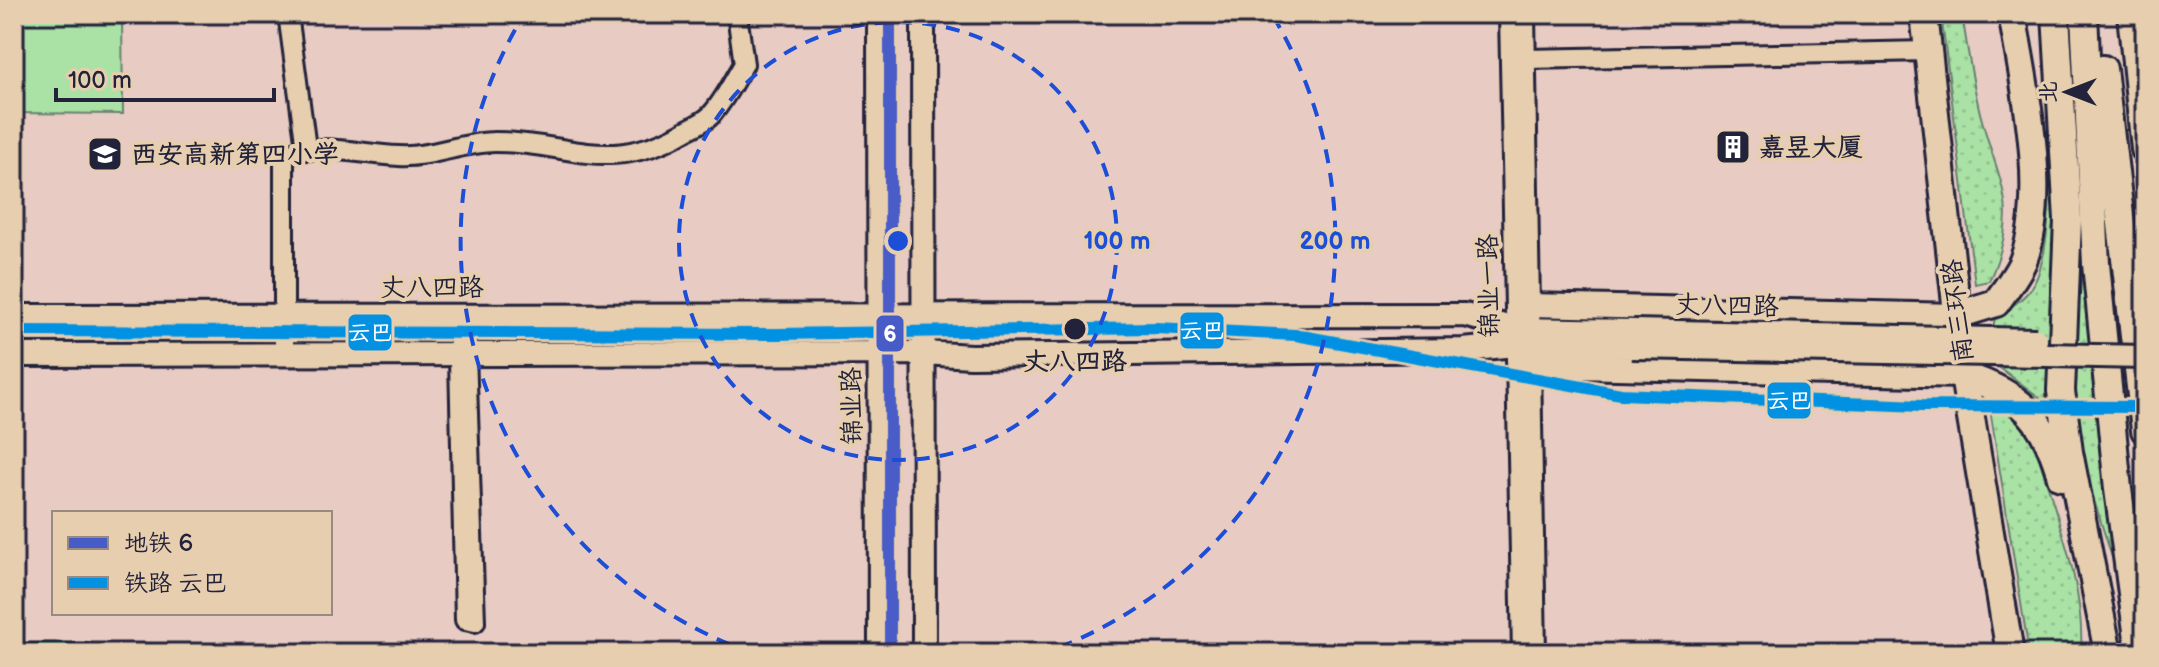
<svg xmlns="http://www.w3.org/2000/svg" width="2159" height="667" viewBox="0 0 2159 667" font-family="'Balsamiq Sans','LXGW WenKai TC',sans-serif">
<defs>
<pattern id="green-dots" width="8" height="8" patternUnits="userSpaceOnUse" patternTransform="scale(2)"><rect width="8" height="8" fill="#aae1a5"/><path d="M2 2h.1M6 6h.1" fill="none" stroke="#92c18f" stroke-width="1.8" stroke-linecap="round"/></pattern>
</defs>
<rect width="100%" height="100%" fill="#e8cbc2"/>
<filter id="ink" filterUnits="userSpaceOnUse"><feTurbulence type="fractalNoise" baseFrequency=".0125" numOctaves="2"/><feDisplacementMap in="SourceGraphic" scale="16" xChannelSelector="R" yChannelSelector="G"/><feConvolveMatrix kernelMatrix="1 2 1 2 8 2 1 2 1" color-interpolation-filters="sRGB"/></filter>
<g filter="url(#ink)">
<g fill="url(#green-dots)" stroke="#668270" stroke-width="2">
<path d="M1941 14H1962C1967 47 1972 80 1980 113 1998 183 2023 207 1989 281L1975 284Z"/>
<path d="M2051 121 2056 130 2055 409 1988 359 1995 317C2007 310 2020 302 2029 291 2054 262 2050 160 2051 121Z"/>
<polygon points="2078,208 2116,570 2083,465 2071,396"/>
<path d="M1995 398 2030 431 2037 451C2056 516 2085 585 2081 653H2029L1990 409Z"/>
</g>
<g fill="#aae1a5" stroke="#668270" stroke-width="2">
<polygon points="14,16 122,17 123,114 14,113"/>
<rect x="18" y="643" width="68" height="10"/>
</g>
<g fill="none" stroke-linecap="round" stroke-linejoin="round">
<defs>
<g id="minor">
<polyline points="288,14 306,148"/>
<polyline points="1509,14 1522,653"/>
<polyline points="1525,14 1536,653"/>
<polyline points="1526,59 1928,51"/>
<polyline points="458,315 465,620 475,622 466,353 470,315"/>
<path d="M284 354V154C325 143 358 154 399 156 430 158 463 142 495 142 569 142 606 174 680 134 689 128 704 123 711 115 724 101 734 80 744 64L737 14"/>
</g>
<g id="major">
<polyline points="879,14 880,653"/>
<polyline points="923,14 924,653"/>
<polyline points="1529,305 1957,315"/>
<polyline points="14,316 1465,315 1515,329 1633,331"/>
<polyline points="14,355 924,353 971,356 1463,350 1515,345 1632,347"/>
<polyline points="1530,366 1964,376"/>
</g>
<g id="highway">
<polyline points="1924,14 1964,376 2010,653"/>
<polyline points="2056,14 2068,220 2061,391 2069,452 2108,653"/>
<polyline points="2084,14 2096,264 2118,489 2140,653"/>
<polyline points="2131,14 2145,149"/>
<polyline points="2103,69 2145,430"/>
<path d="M1957 315 1996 303C2005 290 2017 275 2023 261 2049 194 2024 83 2012 14"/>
<path d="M1964 376C2021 393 2045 419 2061 477"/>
</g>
</defs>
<use href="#minor" stroke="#22223b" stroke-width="24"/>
<use href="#major" stroke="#22223b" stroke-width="28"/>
<use href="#highway" stroke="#22223b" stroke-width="32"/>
<use href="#minor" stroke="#e6ceaf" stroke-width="18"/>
<use href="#major" stroke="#e6ceaf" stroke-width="22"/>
<use href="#highway" stroke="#e6ceaf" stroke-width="26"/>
<defs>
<g id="major-bridge">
<polyline points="1633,331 2036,340"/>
<polyline points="1632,347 2145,357"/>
</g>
</defs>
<use href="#major-bridge" stroke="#22223b" stroke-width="28" stroke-linecap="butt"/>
<use href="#major-bridge" stroke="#e6ceaf" stroke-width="22"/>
<defs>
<polyline id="rail-1" points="14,331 777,334 1156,328 1296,335 1621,394 1922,406 2145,407"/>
</defs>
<use href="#rail-1" stroke="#e6ceaf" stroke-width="18"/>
<use href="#rail-1" stroke="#0591e2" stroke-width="12"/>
<defs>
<polyline id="metro-1" points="890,14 890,653"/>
</defs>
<use href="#metro-1" stroke="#e6ceaf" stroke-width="18"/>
<use href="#metro-1" stroke="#485cc7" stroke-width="12"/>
</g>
</g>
<g fill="none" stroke="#1d4ed8" stroke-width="4" stroke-dasharray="14 10">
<circle cx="898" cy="241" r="219"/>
<path d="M752 653A437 437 0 0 1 523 16M1273 16A437 437 0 0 1 1044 653"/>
</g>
<defs>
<symbol id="building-square" viewBox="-11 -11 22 22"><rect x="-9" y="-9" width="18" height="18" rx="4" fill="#22223b" stroke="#e6ceaf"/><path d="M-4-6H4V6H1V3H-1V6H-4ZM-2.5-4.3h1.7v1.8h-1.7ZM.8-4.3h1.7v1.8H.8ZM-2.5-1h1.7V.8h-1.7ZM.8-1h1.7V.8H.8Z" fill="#fff"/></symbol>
<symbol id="school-square" viewBox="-11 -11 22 22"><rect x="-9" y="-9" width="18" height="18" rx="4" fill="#22223b" stroke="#e6ceaf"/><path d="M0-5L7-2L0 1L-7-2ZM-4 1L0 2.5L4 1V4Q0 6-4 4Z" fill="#fff"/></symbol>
</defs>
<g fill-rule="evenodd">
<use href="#building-square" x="1713" y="127" width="40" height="40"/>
<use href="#school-square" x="85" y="134" width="40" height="40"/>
</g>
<circle fill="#22223b" stroke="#e6ceaf" stroke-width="3" cx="1075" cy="329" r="12"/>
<g text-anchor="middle" stroke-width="8" stroke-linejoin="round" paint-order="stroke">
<g font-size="26" font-weight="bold" fill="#22223b" stroke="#e6ceaf" text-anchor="start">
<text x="1759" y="156">嘉昱大厦</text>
<text x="131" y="163">西安高新第四小学</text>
</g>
<g font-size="26" fill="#22223b" stroke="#e6ceaf">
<text transform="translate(1488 286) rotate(-91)" y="9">锦业一路</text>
<text x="432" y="296">丈八四路</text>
<text transform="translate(1727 305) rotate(1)" y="9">丈八四路</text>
<text transform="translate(1957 311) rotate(-97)" y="9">南三环路</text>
<text transform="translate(851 406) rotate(-91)" y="9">锦业路</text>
</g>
<g font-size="26" font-weight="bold" fill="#22223b" stroke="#e6ceaf">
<text x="1075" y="370">丈八四路</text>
</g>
</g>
<circle cx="898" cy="241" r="12" fill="#1d4ed8" stroke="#e6ceaf" stroke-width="4"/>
<g font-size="24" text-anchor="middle" font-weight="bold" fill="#1d4ed8" stroke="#e6ceaf" stroke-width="8" stroke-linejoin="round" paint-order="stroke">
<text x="1117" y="249">100 m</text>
<text x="1335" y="249">200 m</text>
</g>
<g stroke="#e6ceaf" stroke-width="3">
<rect x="1179" y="311" width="46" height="39" rx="8" fill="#0591e2"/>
<rect x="347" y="313" width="46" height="39" rx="8" fill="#0591e2"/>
<rect x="875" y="314" width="30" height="39" rx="8" fill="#485cc7"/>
<rect x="1766" y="381" width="46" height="39" rx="8" fill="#0591e2"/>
</g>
<g font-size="22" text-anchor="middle" font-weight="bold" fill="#fff">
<text x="1202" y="338">云巴</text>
<text x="370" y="340">云巴</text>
<text x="890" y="341">6</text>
<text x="1789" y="408">云巴</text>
</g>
<rect width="2159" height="667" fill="none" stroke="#e6ceaf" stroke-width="48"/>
<rect x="24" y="24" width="2111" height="619" fill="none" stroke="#22223b" stroke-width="3" filter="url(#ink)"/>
<rect x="52" y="511" width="280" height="104" fill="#e6ceaf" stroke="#988981" stroke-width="2"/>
<rect x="68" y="537" width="40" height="12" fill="#485cc7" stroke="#988981" stroke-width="2"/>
<text x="124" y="551" font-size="24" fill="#22223b">地铁 6</text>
<rect x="68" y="577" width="40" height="12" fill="#0591e2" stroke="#988981" stroke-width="2"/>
<text x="124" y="591" font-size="24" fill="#22223b">铁路 云巴</text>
<g transform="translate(2067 92) rotate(270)" stroke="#e6ceaf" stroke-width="6" paint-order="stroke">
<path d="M0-6L14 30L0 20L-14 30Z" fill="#22223b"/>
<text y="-12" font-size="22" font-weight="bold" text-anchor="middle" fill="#22223b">北</text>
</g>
<path d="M56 88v12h218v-12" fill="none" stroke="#22223b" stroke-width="4"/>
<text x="68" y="88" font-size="24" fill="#22223b" stroke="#e6ceaf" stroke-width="6" paint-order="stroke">100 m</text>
</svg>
